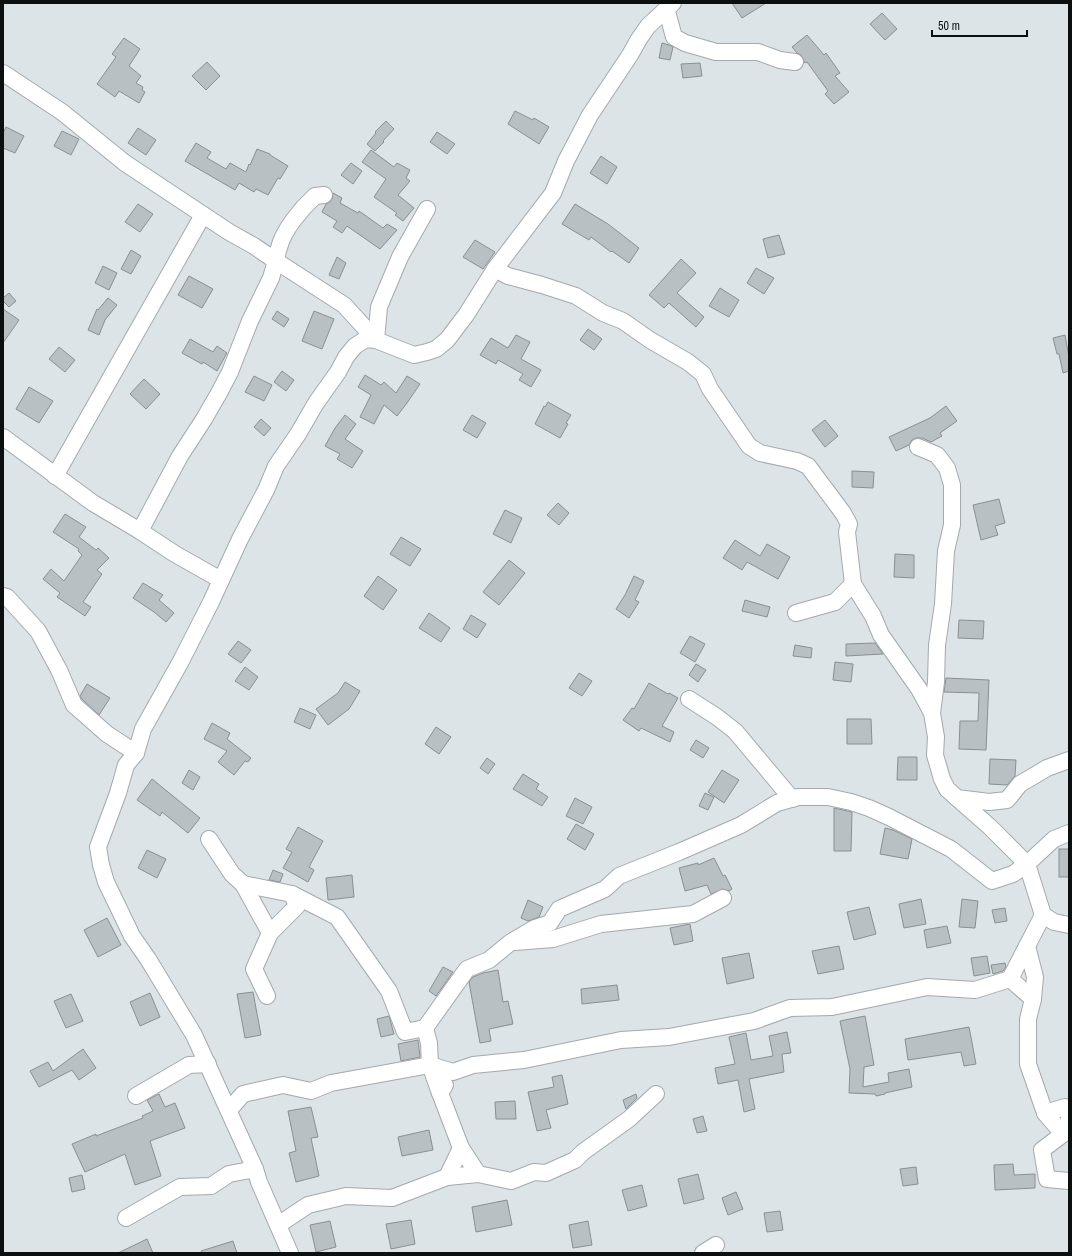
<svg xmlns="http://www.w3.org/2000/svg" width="1072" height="1256" viewBox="0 0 1072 1256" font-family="'Archivo Narrow',sans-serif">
<rect width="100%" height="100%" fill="#dde4e8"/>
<g fill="#b9c0c4" stroke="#898f93">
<polygon points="732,3 766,3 742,18"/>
<polygon points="882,13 897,29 885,40 870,24"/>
<polygon points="807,35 824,55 826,53 840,73 835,76 849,92 834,104 825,94 828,91 807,62 805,63 801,55 797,53 792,47"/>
<polygon points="124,38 140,49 129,66 141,76 136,83 143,87 142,90 145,92 139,103 119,91 115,97 97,84 116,57 112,54"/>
<polygon points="662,43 669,45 673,47 670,60 659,58"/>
<polygon points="207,62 220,76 206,90 192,76"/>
<polygon points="700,63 702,76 683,78 681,64"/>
<polygon points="515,111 533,120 534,118 549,127 539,144 508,124"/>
<polygon points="386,121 394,129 383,141 384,142 375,151 367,144 376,133 375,132"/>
<polygon points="6,127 24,136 15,153 3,148 3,133"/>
<polygon points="138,128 156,140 146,155 128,143"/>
<polygon points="62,131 79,139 71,155 54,146"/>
<polygon points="437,132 455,144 447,154 430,142"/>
<polygon points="196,143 211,152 207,158 226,169 230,163 246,172 249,164 250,165 257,149 270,154 270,155 288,166 280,179 278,178 268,195 256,189 254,192 239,183 235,190 185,161"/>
<polygon points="371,150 394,167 397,163 410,170 406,178 410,181 398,195 414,208 403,221 395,215 397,213 374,197 386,179 362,162"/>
<polygon points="601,156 617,167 607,184 590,173"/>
<polygon points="351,163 362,171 353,184 341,175"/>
<polygon points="333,193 342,198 340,203 358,213 359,211 383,228 387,224 397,230 380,249 347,226 342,233 333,227 337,221 322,212 326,204 330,202 332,199"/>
<polygon points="138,204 153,214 140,232 125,222"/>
<polygon points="575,204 608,224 639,248 629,263 612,251 611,252 591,237 589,240 562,224"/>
<polygon points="779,235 785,254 768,258 763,239"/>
<polygon points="475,240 495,252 483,269 463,257"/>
<polygon points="131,250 141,256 131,274 121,269"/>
<polygon points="337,257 346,263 339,279 329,275"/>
<polygon points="681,259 696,273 677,293 704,317 696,327 669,303 664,308 649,295"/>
<polygon points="103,266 117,273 109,290 95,283"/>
<polygon points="756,268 774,278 764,294 747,283"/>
<polygon points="189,276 213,289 202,308 178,295"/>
<polygon points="720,288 739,300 729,317 709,306"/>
<polygon points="9,293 16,301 9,307 3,301 3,298"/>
<polygon points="108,298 117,305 105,320 99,335 88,330 97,309 98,310"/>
<polygon points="3,309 19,320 3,343"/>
<polygon points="277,311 289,319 284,327 272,319"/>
<polygon points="314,311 334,319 322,349 302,341"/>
<polygon points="588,329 602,339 594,350 580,340"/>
<polygon points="516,335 530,342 521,359 541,370 531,387 519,380 523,374 498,360 496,364 480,355 491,338 508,348"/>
<polygon points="1065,335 1069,357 1069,371 1063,373 1059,354 1057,354 1053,338"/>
<polygon points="190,339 213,352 217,346 227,353 217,371 203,362 202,364 182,353"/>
<polygon points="59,347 75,360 65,372 49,359"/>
<polygon points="282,371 294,380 286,391 274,382"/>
<polygon points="365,375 381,385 384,382 396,393 407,376 420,384 407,403 397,416 384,405 374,424 360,417 371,395 358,387"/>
<polygon points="254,376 272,385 264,401 245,392"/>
<polygon points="144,379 160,394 146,409 130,394"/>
<polygon points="29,387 53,401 39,423 16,409"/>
<polygon points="548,402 571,415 566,423 568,424 560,438 535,424 544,406 545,407"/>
<polygon points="946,406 957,421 940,433 942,436 931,442 922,438 916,438 912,440 909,445 896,451 889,437 930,418"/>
<polygon points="345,415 356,424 345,439 363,451 352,468 337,459 340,454 325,446 335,428"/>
<polygon points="472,415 486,423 477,438 463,430"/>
<polygon points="261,419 271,428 264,436 254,427"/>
<polygon points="825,420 838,436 825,447 812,430"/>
<polygon points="852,471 874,472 873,488 852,487"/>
<polygon points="999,499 1005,523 995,526 998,535 981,540 973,505"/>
<polygon points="558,503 569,513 559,525 547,515"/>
<polygon points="505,510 522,518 511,543 493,534"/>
<polygon points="65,514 86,527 79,537 96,550 98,548 109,558 97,570 102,574 83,602 91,607 85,616 57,597 60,593 43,579 51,569 64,581 82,555 78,551 79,549 53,532"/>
<polygon points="401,537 421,549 410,566 390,554"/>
<polygon points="735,540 760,556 767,544 790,557 778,579 747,562 742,570 723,558"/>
<polygon points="895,554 914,555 914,578 894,577"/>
<polygon points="509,560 525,573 499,605 483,592"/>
<polygon points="378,576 397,590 383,610 364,596"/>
<polygon points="634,576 644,581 635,600 639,602 629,618 616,609 625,595"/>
<polygon points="143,583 163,595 159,600 174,613 166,622 154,612 133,598"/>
<polygon points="745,600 770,607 767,617 742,611"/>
<polygon points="429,613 450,628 441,642 419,628"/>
<polygon points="471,615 486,624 477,638 463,629"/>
<polygon points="959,620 984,621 983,639 958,638"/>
<polygon points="690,636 705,644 695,662 680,653"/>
<polygon points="238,641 251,650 241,663 228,654"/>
<polygon points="875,643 883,654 846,656 846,644"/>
<polygon points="795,645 812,648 811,658 793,656"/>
<polygon points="835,662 853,664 851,682 833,680"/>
<polygon points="696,664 706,670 698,682 689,675"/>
<polygon points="245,667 258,677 249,690 235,681"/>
<polygon points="579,673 592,681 582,696 569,688"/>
<polygon points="946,678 989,680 986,750 959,749 960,721 978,721 979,693 944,692"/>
<polygon points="345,682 360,691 349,709 328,725 316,709 338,693"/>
<polygon points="649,683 668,694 669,693 678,698 662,726 674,732 670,742 641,728 639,731 623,720 632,708 634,709"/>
<polygon points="87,684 110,698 99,715 82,699 80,696"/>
<polygon points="300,708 316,715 310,729 294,722"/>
<polygon points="847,719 871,719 872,744 847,744"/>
<polygon points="212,723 230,733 227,739 251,758 248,762 245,761 234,775 218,762 227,751 204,739"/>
<polygon points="436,727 451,737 439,754 425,744"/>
<polygon points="696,740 709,748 703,758 690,750"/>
<polygon points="898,757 917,757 917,780 897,780"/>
<polygon points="487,758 495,764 488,774 480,768"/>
<polygon points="990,759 1016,760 1015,776 1007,785 989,784"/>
<polygon points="189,770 200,777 193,790 182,783"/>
<polygon points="722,770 739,780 724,803 708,792"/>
<polygon points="523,774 539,784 536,789 548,797 542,806 513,789"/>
<polygon points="152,779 200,818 188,833 162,812 160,816 137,800"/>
<polygon points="705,793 714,797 708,810 699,806"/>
<polygon points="575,798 592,807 583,824 566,816"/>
<polygon points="834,808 852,812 851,851 834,851"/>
<polygon points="576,824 594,834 585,850 567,839"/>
<polygon points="298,827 323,841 309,867 314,870 308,882 283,868 292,852 286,849"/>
<polygon points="885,828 893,830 912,839 908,859 880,854"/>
<rect x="1059" y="849" width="10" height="28"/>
<polygon points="147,850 166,859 157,878 138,868"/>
<polygon points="714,858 723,876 725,875 732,889 729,891 723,889 711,894 707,885 685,891 679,868 698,863 698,865"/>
<polygon points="273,870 283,874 280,882 269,880"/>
<polygon points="352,875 354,897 328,900 326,878"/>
<polygon points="921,899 926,924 904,928 899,904"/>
<polygon points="962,899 978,901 975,928 959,927"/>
<polygon points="528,900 543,907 539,917 528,921 521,918"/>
<polygon points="869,907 876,934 854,940 847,912"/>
<polygon points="1005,908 1007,921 995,923 992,910"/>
<polygon points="107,918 121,945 98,957 84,930"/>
<polygon points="690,924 693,941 674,945 670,928"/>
<polygon points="947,926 951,943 927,948 924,930"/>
<polygon points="839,946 844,969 818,974 812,951"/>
<polygon points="749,953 754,978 727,984 722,958"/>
<polygon points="987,956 990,973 974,976 971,958"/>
<polygon points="1005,963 1006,967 1003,971 993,974 991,965"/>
<polygon points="443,967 453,972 436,996 429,991"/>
<polygon points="498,970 503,1002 508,1001 513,1024 489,1029 491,1041 480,1043 469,982 473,977 483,973"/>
<polygon points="617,985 619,1000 582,1004 581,989"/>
<polygon points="253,992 261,1035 245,1038 237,994"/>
<polygon points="150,993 160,1017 140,1026 130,1002"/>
<polygon points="71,994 83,1021 66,1028 54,1001"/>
<polygon points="389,1016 394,1034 381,1037 377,1019"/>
<polygon points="865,1016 874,1065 864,1067 863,1087 889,1082 888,1073 909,1069 912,1087 885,1093 885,1094 876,1096 875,1094 849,1093 850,1069 840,1021"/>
<polygon points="969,1027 976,1064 964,1066 961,1052 908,1060 905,1039"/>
<polygon points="787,1032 791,1053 782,1054 784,1072 749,1079 755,1109 744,1112 738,1080 718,1084 715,1068 735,1064 729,1037 746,1033 751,1060 773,1056 769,1036"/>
<polygon points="418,1040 420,1057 401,1061 398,1044"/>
<polygon points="83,1049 96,1068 79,1080 72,1070 39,1087 30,1071 48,1062 53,1071"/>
<polygon points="562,1075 568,1104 546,1110 551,1128 537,1131 528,1092 554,1087 552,1077"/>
<polygon points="159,1094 165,1107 175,1103 185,1128 150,1141 161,1176 135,1185 125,1154 85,1172 72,1144 96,1134 96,1136 143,1118 142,1116 153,1111 147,1100"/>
<polygon points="636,1094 637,1098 626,1109 623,1100"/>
<polygon points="515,1101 516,1119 496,1119 495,1102"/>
<polygon points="311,1107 318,1137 311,1138 319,1176 296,1182 289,1153 296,1151 288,1111"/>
<polygon points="703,1116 707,1131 697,1133 693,1119"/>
<polygon points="429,1130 433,1150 402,1156 398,1137"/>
<polygon points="1013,1164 1014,1175 1035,1174 1035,1188 995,1190 994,1165"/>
<polygon points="916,1167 918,1184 903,1186 900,1169"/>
<polygon points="698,1174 704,1199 684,1204 678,1179"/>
<polygon points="82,1175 85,1189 72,1192 69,1178"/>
<polygon points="642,1185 647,1206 628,1211 622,1190"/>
<polygon points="736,1192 743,1209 728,1215 722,1198"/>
<polygon points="507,1200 512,1225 476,1232 472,1207"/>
<polygon points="780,1211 783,1230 767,1232 764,1213"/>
<polygon points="411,1220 415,1244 391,1249 386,1224"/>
<polygon points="330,1221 336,1247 316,1252 310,1225"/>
<polygon points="588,1221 592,1245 573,1248 569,1225"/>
<polygon points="147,1239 153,1253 118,1253"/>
<polygon points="233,1241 237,1253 202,1253 201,1251"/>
</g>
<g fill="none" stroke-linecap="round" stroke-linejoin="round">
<defs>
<g id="minor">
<polyline points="664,11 668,15 674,37 685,43 716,52 758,52 780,60 795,62"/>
<polyline points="3,73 62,112 125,163 229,232 254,246 276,261 271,278 250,321 230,372 219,393 204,419 180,456 140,531"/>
<path d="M324 195 315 196C302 208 283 230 279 248 277 252 277 257 276 261L344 305 376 340"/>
<polyline points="495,269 508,276 542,285 576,296 603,313 623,321 650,340 688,362 703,374 710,389 749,446 760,453 797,461 808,466 843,513 849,524 847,532 853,584 873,616 881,635 919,689 932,713 936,737 935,755 942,779 947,789 957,798 989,802 1007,800 1020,784 1047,768 1069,760"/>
<polyline points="376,340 379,307 400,257 427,209"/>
<polyline points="3,437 93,503 140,531 175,554 221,580"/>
<polyline points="918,447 937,455 947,468 952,485 952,525 946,551 943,604 937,645 936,682 932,713"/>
<polyline points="55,476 203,215"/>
<polyline points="3,596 7,597 38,631 59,670 74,705 107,734 136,753"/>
<polyline points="796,613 835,602 853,584"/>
<polyline points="689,699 717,717 735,731 792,799"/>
<polyline points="957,798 990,827 1027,864 1043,915 1054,922 1069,925"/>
<polyline points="209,839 232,874 243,884 270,933 254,969 267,996"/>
<polyline points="243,884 292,894 337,917 389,991 405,1032 425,1028"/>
<polyline points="270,933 297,906 292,894"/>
<polyline points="515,942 553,939 601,924 693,914 723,898"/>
<polyline points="1027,946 1035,977 1033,999 1028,1019 1028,1064 1045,1113 1063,1134"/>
<polyline points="1010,979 1033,999"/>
<polyline points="445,1085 440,1093 461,1148 478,1174"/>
<polyline points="440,1093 430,1065 429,1043 425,1028 467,969 489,960 511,942 535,928 550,923 559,909 605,889 619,876 679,852 741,825 777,803 798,797 828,797 851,802 869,808 889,817 951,849 992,881 1013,874 1027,864 1054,839 1069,833"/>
<polyline points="136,1096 189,1065 208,1064"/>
<polyline points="229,1110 243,1094 283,1085 311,1091 331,1083 430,1065 453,1072 473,1065 524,1060 621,1040 669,1037 690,1033 754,1021 790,1008 832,1007 927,987 975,990 1010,979 1043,915"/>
<polyline points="1045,1113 1065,1107"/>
<polyline points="1069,1119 1063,1134 1042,1150 1047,1179 1069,1181"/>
<polyline points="447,1177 461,1148"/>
<polyline points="126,1218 180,1187 211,1186 229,1174 255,1169"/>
<polyline points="278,1225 308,1205 346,1196 392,1198 447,1177 478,1174 511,1181 534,1172 546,1173 575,1160 583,1152 629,1119 656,1094"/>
<polyline points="290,1253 259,1182 255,1169 194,1035 148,959 132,936 106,882 101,865 98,847 118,793 126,765 136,753 143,729 181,661 211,602 240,539 266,490 276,466 298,434 316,403 338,372 346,357 355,346 366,339 376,340 414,355 427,352 436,349 447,340 466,315 495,269 553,193 566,161 590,115 630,55 639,39 648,26 673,3"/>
<polyline points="703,1253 716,1245"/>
</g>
</defs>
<use href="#minor" stroke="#a3a9ad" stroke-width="18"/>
<use href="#minor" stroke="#fff" stroke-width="16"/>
</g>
<rect width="1072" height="1256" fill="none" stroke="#0c0f10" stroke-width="8"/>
<path d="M932 30v6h95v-6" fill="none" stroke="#0c0f10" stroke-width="2"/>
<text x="938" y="30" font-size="12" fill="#0c0f10" stroke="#dde4e8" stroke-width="3" paint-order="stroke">50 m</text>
</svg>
